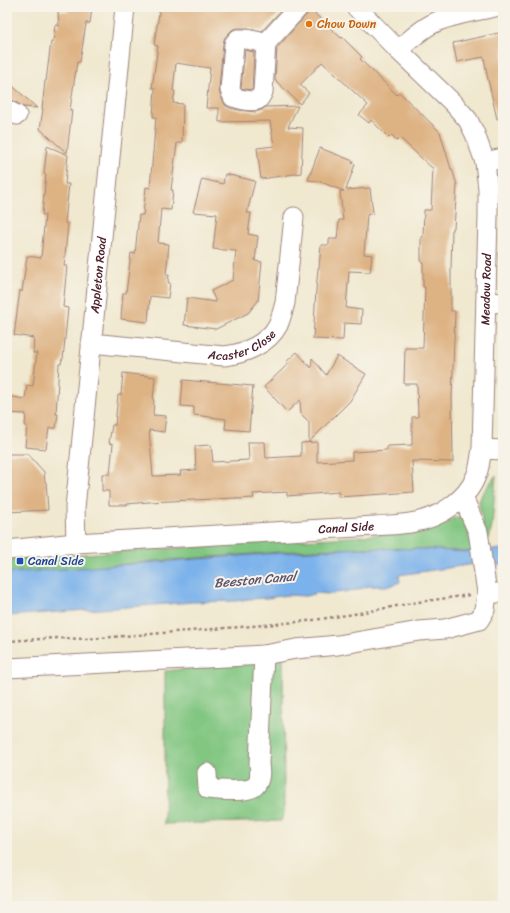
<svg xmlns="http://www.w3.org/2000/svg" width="510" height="913" viewBox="0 0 510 913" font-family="Sriracha,sans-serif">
<rect width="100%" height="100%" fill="#f7f3e8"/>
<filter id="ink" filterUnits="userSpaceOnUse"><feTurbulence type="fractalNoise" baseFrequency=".025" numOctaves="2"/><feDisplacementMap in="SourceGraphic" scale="8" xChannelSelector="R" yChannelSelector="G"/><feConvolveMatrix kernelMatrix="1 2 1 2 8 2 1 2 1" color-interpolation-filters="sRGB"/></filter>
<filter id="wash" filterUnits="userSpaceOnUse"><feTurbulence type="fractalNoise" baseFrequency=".012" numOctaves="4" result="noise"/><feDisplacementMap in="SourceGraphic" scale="16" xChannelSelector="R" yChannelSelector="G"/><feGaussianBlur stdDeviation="0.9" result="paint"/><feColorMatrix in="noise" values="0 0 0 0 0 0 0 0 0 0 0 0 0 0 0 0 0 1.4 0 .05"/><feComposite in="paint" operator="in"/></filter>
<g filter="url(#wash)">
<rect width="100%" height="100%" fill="#f0e8cf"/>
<g fill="#81c681" stroke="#667256">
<polygon points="496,475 492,526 489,539 483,526 479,502 482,494"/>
<polygon points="459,516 468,531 478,551 468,552 425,549 355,548 296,551 156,561 85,568 7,573 7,559 349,537 428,530 444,524"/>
<polygon points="283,657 284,812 281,821 164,824 165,756 165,671 246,663"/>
</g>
<path fill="#7cb2eb" stroke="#63688b" d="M355 548 425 549 463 552 503 549V565L475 564 399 575 400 582 390 586H369L357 590 328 594 317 593 306 596 287 595 267 598 248 599 236 601 193 602 7 616V573C123 565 239 555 355 548Z"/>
<g id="blocks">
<g fill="#deb384">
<polygon points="69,7 92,8 90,23 86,23 80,62 77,62 70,110 72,110 67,153 40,129 43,109 42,109 45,81 46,81 51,42 53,42 55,25 59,26 58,11 69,12"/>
<polygon points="160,7 284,7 262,31 248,28 238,28 233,29 225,37 223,43 219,89 220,94 225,105 230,108 239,110 255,112 262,110 266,107 298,106 288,127 303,128 301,173 261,179 257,148 274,146 270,121 219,122 219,108 206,108 210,68 176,63 173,91 175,91 173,103 183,104 182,143 177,143 171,190 173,190 171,210 161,209 158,243 169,244 166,275 169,275 168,282 170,283 168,298 150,296 148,322 121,319 123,293 126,293 131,253 135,254 139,215 143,215 146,187 150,188 156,117 153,117 155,88 152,88 158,46 154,45"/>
<polygon points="310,9 341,38 342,37 362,57 360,59 397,95 399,92 440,132 451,169 452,169 457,185 454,228 452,228 451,272 451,311 455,311 452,397 453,462 412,461 414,492 339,497 339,492 287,496 287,492 253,494 254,498 236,499 236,498 149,502 127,504 127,505 109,505 109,491 102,491 102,474 110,474 113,444 109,443 112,425 115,425 118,395 121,395 123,373 155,377 153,400 154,401 153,415 166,416 164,432 149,430 153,476 181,475 180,471 196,470 195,446 211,445 213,462 249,460 248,442 265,442 266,458 301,456 301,443 317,442 317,462 352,460 352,452 387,450 387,446 412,445 412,417 418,417 417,384 404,384 405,348 423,348 425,287 423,287 423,262 421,262 421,237 423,237 424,210 431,210 433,168 432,168 400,138 397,141 392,135 389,138 371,120 369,123 359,115 368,105 322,62 300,85 309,93 300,104 275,80 277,48 307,14"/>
<polygon points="503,32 503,118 497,119 487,75 484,57 457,62 453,43"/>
<polygon points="245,50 254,52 252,90 241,88"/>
<polygon points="7,81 37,108 24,107 12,100 7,99"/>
<polygon points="47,146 68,155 65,184 69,184 65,223 68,224 64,266 67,266 63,307 68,308 63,359 62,359 61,364 59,364 56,414 58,414 56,428 49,428 46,449 25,447 27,426 25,426 26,414 7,413 7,396 25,399 27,385 33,386 37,353 33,353 34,338 14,335 20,290 22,292 27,256 41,258 45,215 42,215 46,174 44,174"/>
<polygon points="320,148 353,161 352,163 355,164 346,190 370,188 373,213 367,215 364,254 372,255 370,272 349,271 346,308 362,310 361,324 344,323 343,340 313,339 316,290 318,268 319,268 321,245 329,245 329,239 337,239 339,220 343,220 340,191 344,191 318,181 308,180"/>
<polygon points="225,174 255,181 247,213 251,213 248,234 258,236 255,261 262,262 258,301 248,313 216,329 184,325 187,298 216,302 211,291 233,280 236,251 213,249 217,214 193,212 202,179 223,184"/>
<polygon points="297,352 311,368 312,358 326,375 337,356 366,374 350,401 309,442 309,422 301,414 300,400 287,412 264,387 288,364 286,362"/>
<polygon points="183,380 253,386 249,431 225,429 226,419 194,415 194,407 181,406"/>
<polygon points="7,454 28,454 44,472 45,482 46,482 48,510 7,512"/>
</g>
</g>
</g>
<g filter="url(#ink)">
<use href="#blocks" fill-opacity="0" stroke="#9d847d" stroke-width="1"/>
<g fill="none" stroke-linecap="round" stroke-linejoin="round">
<defs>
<g id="minor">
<path d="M266 43 246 39H238L234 44 230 90 233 97C239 99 251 102 257 100 260 99 261 95 263 92L266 43 299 7"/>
<path d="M398 50C409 41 420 30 432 24 448 15 476 11 495 7"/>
<polyline points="7,110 17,115"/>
<polyline points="485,162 503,158"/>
<polyline points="486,302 503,303"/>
<path id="s1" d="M91 343 224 356C244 354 268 344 278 325 281 318 283 310 285 303L294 217"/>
<polyline points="482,449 503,450"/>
<path id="s2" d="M76 543 75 508 125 7"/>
<path id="s3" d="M7 550 76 543 375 526C388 525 402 525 415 522 439 518 467 500 476 476 480 468 480 458 482 449L488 216V189L485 162 475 134 468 120 454 104 398 50 356 7"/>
<polyline points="487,593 503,593"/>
<polyline points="7,668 264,655 296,649 338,645 419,631 445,629 479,620 485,610 487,593 479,538 478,532 463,497"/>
<path d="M207 773 208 789C218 790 249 793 255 786 261 780 260 771 259 764L264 655"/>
</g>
</defs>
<use href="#minor" stroke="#9d847d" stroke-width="21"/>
<polyline stroke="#9d847d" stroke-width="2.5" stroke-dasharray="3 3" stroke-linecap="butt" points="7,641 58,638 86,639 265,625 307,621 354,614 418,602 470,595"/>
<use href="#minor" stroke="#fff" stroke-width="19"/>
</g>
</g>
<circle fill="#e8710a" stroke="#f7f3e8" stroke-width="1.5" cx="309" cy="24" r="4"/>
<rect fill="#1a4fb4" stroke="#f7f3e8" stroke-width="1.5" x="16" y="557" width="8" height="8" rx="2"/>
<g text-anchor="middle" stroke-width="4" stroke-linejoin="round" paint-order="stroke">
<g font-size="12" fill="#c56008" stroke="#f7f3e8" text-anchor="start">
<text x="317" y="28">Chow Down</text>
</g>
<g font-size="12" fill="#4a1f2b" stroke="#f7f3e8">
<text dy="4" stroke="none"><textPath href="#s2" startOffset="269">Appleton Road</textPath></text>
<text dy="4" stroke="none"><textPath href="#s3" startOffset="676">Meadow Road</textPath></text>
<text dy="4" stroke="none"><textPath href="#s1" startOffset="154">Acaster Close</textPath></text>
<text dy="4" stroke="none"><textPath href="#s3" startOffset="340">Canal Side</textPath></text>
</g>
<g font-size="12" fill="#164399" stroke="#f7f3e8" text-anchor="start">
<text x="28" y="565">Canal Side</text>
</g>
<g font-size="13" font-style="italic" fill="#5c526e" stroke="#f7f3e8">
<text transform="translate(255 579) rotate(-5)" y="5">Beeston Canal</text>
</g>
</g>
<rect width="510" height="913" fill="none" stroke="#f7f3e8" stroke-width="24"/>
</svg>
